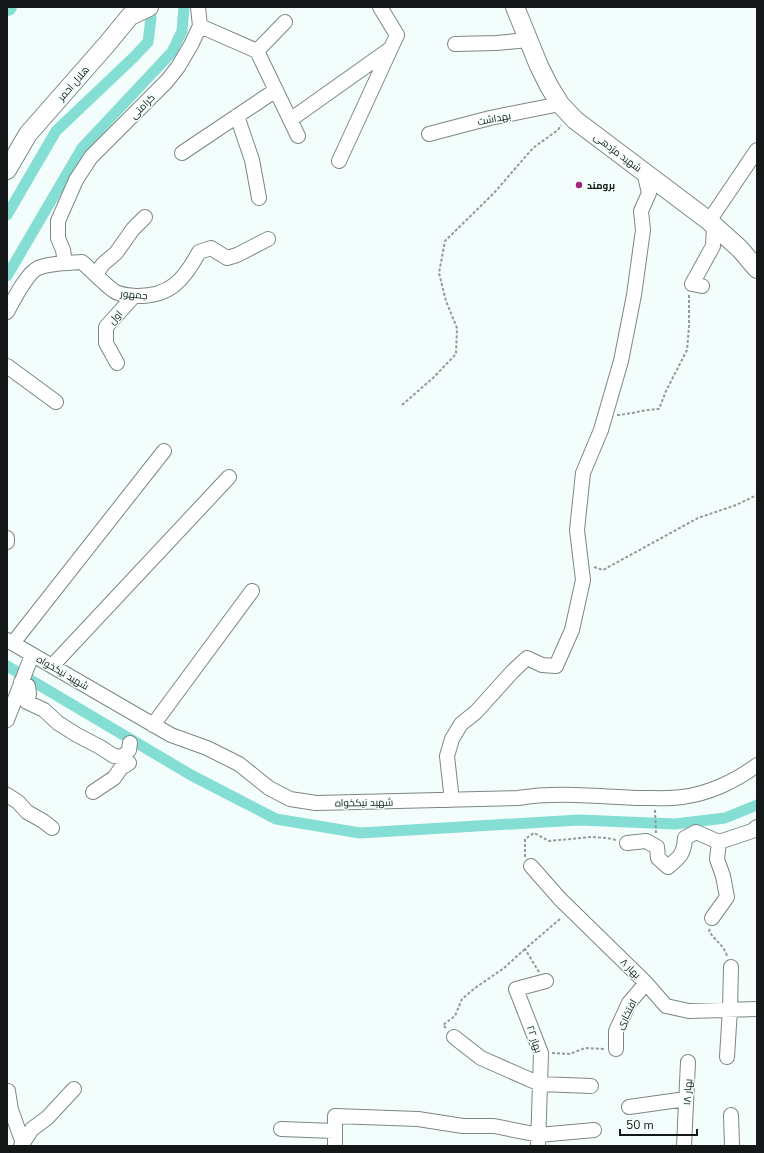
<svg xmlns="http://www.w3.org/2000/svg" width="764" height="1153" viewBox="0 0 764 1153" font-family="'Nunito Sans',Cairo,sans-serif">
<rect width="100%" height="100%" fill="#f3fefc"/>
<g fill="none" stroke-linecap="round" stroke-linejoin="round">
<path stroke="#85ded3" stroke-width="11" d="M7,215L56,131L134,57L148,42L151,18L148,7
M7,276L82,148L172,52L182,31L184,7
M7,666L191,775L276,819L360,833L579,820L675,824L725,818L757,805"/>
<path stroke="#85ded3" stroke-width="18" d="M7,7H8"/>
<defs>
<path id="minor" d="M198,7L200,26L257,51L298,136
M455,44L496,43L528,40
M257,51L285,22
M237,116L252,160L259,198
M290,120L390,49
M429,134L490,118L560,104
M182,153L276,90
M339,161L397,35L380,7
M709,221L757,150
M65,263L63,250L58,238V221L76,180L91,157L167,81L178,67L191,45L200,26
M96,274L103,264L116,253L133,229L145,217
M702,286L692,284L713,246L714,225
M7,312C13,301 27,273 38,268C50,263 69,263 82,262C92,271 104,284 114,291C120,295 129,295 135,296C170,297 184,280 199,252L211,248L227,258L237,255L268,239
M117,363L106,343V327L134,296
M7,366L56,402
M7,538V542
M7,640L171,735L207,748L239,764L269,788L290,799L316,803L518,798C559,791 601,797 642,798C655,798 669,799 682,797C708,794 736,781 757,765
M13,643L164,451
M52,666L229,477
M21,682L28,686L29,694L27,702L44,710L58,723L77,735L100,747L114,756L123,757
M7,720L32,655
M153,725L252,591
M93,792L114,778L121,768L129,763L123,757L129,750L130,743
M7,795L18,802L27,812L43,821L52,828
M449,800L451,792L447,756L452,739L461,724L476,712L512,672L527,658L542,665L556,666L572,630L583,580L577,530L583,473L601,430L621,361L634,295L643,230L641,211L649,193L644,172
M627,843L646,841L657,847L658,858L668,867C680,857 684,854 685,838L696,832L719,842L752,831L757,827
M531,866L560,899L646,983L666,1006L689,1011L757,1009
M712,918L727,897L723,876L717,859L719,842
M454,1037L481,1058L540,1084L591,1086
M616,1049V1031L629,1003L646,983
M727,1057L730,1009L731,967
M8,1091L11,1110L23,1143L21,1146
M629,1107L686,1099
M731,1115L732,1146
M281,1129L335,1131
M23,1143L32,1129L47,1118L74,1089
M335,1146V1116L418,1119L463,1126H494L539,1135L594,1130
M538,1146L541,1053L516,989L546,981
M684,1146L688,1062"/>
<path id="major" d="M515,7L539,66L549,86L560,104L575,120L709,221L740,249L757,269
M7,170L28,134L107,44L130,16L149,7"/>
</defs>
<use href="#minor" stroke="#7d8685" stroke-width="16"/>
<use href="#major" stroke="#7d8685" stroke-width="20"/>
<path stroke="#939b9a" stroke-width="2" stroke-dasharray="3 2" stroke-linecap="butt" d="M402,405L433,378L456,354L457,328L446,301L439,273L445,241L494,193L533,148L558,130L561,125
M617,415C632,414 646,409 659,409L666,391L687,350L689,327V294
M594,567L603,570L698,518L736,505L757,495
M655,810L656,834
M525,857V839L534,833L549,841L591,837L607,838L616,840
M710,929L709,931C715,941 724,945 727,956
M539,972L525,949L561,918
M446,1028L443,1025L455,1016L462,999L475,988L504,968L525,949
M552,1053L570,1054L585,1048L605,1049"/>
<use href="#minor" stroke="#fff" stroke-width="14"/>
<use href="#major" stroke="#fff" stroke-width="18"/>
</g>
<circle fill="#a12478" stroke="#f3fefc" stroke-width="1.5" cx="579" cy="185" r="4"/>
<g text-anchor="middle" stroke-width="3" stroke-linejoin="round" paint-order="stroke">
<g font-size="10" fill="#151818" stroke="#f3fefc">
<text transform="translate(73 83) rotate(-49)" y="4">هلال احمر</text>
<text transform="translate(142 106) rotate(-45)" y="4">کرامتی</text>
<text transform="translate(494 118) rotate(-11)" y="4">بهداشت</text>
<text transform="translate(618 152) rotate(37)" y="4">شهید مژدهی</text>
<text transform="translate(134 294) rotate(5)" y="4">جمهور</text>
<text transform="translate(115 317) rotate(-48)" y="4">اول</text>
<text transform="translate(63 672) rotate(30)" y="4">شهید نیکخواه</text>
<text transform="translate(364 802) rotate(-1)" y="4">شهید نیکخواه</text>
<text transform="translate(631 968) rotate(44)" y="4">بهار ۸</text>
<text transform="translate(626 1014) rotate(-62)" y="4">افتخاری</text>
<text transform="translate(535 1039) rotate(71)" y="4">بهار ۲۲</text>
<text transform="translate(687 1092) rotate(-87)" y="4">بهار ۱۸</text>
</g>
<g font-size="10" font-weight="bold" fill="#151818" stroke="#f3fefc" text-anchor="start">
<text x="587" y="189">برومند</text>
</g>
</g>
<rect width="764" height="1153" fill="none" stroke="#151818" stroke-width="16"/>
<path d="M620 1129v6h77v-6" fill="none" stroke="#151818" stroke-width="2"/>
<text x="626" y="1129" font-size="12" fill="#151818" stroke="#f3fefc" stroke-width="3" paint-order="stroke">50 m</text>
</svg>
